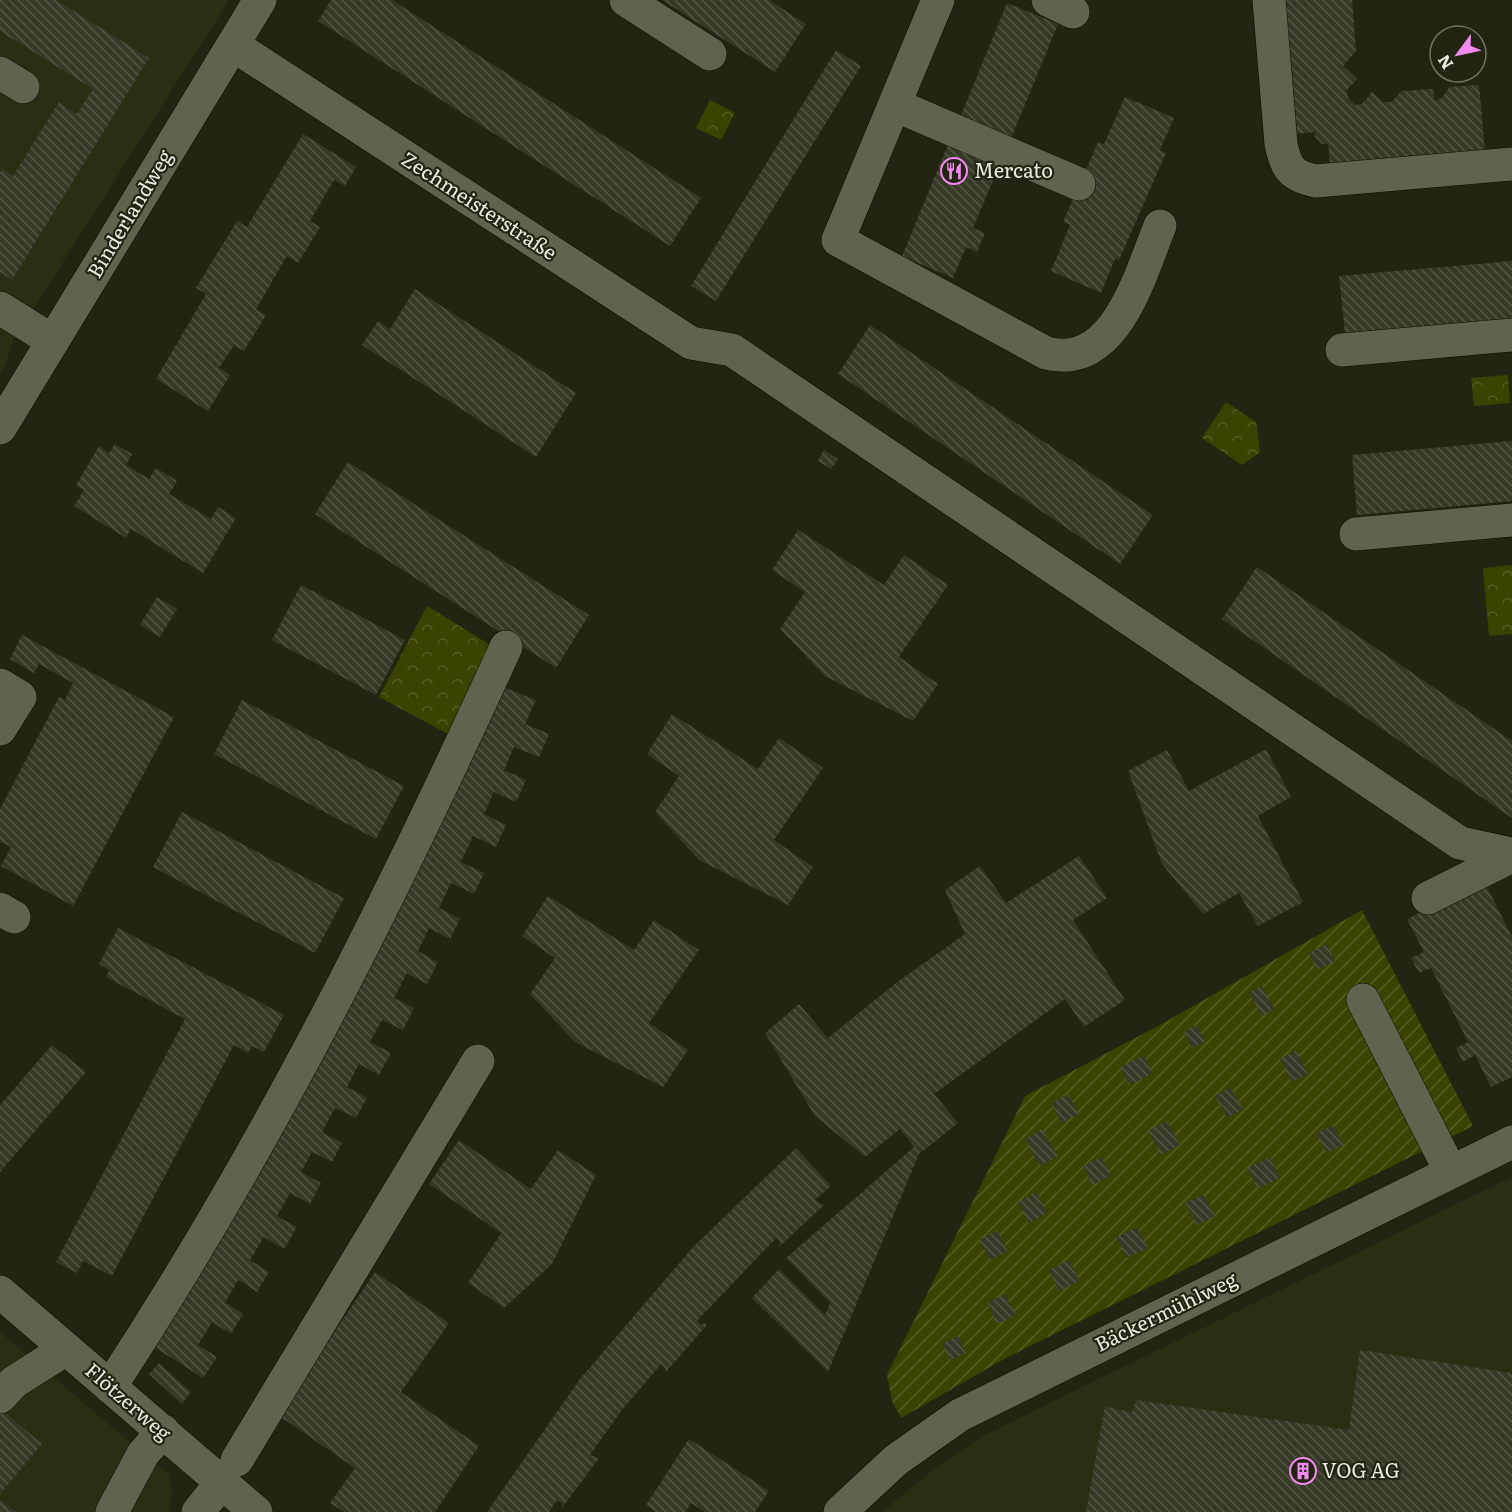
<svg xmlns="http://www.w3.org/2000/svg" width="1512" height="1512" viewBox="0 0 1512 1512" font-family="Literata,serif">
<defs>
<pattern id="park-crowns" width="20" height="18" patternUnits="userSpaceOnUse" patternTransform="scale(1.5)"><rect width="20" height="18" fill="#3a4300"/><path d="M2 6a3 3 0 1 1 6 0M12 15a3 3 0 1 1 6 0" fill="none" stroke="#575e25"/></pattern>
<pattern id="garden-furrows" width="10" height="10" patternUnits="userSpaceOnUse" patternTransform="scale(1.5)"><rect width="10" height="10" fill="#3a4300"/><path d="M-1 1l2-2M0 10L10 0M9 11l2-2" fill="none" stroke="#575e25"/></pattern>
<pattern id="building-back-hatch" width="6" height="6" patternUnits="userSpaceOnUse" patternTransform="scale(1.5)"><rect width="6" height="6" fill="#353925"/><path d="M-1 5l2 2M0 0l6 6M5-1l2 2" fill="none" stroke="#525644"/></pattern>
</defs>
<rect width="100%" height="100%" fill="#212511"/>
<path fill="#2a2f14" d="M0,0H229L11,344L7,361L0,374Z
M1512,1177V1512H882L938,1466L982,1436Z
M0,1332L169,1475L172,1492L169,1512H0Z"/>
<path fill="url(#park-crowns)" d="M710,100L735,113L721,140L696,128Z
M1508,375L1510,403L1474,406L1471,378Z
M1226,402L1256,422L1260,452L1242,465L1202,438Z
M1512,565V634L1489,636L1483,568Z
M427,606L492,646L450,735L379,697Z"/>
<path fill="url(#garden-furrows)" d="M1362,910L1473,1126L1006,1358L901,1418L892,1401L887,1375L1025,1096L1158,1026Z"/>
<path fill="url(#building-back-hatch)" d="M0,0H56L149,58L12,280L0,272V173L3,169L13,176L59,102L77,114L93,89L0,31Z
M331,0H392L701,198L670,246L318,21Z
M662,0H769L806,24L775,72Z
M1284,0H1352L1356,51L1343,66L1357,79L1346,91L1349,99L1355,105L1362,104L1372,92L1383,102H1392L1401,91L1433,89L1435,101L1442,98L1449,87L1479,85L1485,150L1330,164L1328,144H1322L1315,137V132L1296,134Z
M1007,3L1058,24L1010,141L959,120Z
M836,50L861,66L716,301L691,286Z
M1125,97L1174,118L1160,150L1166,153L1119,260L1115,259L1101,293L1051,271L1070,225L1063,222L1098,142L1104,144Z
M303,134L356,167L345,186L334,180L310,221L320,227L298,263L287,256L256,309L266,315L244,351L234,345L219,368L230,375L208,411L156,379L206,294L196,288L237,221L247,227Z
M950,140L1001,162L973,228L985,233L977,252L966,247L953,278L902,256Z
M1512,261V320L1345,334L1339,276Z
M415,289L576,393L536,457L362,345L378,321L390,329Z
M870,325L1153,515L1120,564L838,374Z
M1512,441V501L1357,515L1352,455Z
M115,444L132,454L126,465L149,479L156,468L177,481L169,494L211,519L218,507L236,518L203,573L131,529L126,538L74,506L84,490L76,485L99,446L109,453Z
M824,450L838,459L831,469L818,461Z
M348,462L589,615L556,668L315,514Z
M798,530L884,585L904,555L948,585L899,657L938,684L913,721L825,676L780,629L805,592L772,570Z
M1257,567L1512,741V818L1222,619Z
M301,585L405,640L376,695L272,640Z
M157,597L177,609L160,637L140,625Z
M22,635L174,717L73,906L1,866L11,847L0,842V809L59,697L65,700L73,683L39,664L34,673L10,659Z
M500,686L536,700L525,724L549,734L539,757L514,747L504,770L526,780L516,802L494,792L484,814L506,825L496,847L473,836L461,862L484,873L474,894L451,883L439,908L460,919L450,939L429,928L418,951L438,962L427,984L407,973L394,998L414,1008L403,1030L382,1020L370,1042L391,1053L379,1075L359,1064L347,1087L367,1098L356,1118L335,1108L322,1132L342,1143L332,1162L312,1152L301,1172L321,1183L310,1204L290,1193L277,1216L297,1227L284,1249L264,1237L250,1260L269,1272L257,1292L238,1280L230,1294L225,1302L243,1314L231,1334L212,1322L198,1345L217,1357L203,1378L151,1345Z
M242,700L404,786L376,839L214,754Z
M672,714L758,769L779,738L823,768L774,840L813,867L788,905L699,860L655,812L679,776L647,754Z
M1266,749L1291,797L1258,816L1303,902L1258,926L1239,893L1203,914L1162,864L1128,771L1167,750L1189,791Z
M182,812L344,898L315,953L153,867Z
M1079,856L1107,898L1073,920L1125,1000L1084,1027L1065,999L934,1094L958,1123L919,1154L828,1372L752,1298L779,1269L825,1315L830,1303L786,1258L914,1147L900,1129L865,1157L815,1116L765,1033L799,1004L828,1038L896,983L965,934L945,890L980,866L1006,903Z
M1484,881L1512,937V1077L1491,1087L1475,1055L1463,1062L1456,1048L1468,1042L1431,968L1419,973L1411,958L1424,952L1407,919Z
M548,896L634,950L654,920L699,950L649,1023L688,1050L663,1087L575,1042L530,994L555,958L522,936Z
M118,928L284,1015L264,1052L252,1046L248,1053L234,1045L112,1276L83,1261L77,1273L56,1262L185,1019L106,977L109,970L99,964Z
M1327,944L1335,961L1317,970L1309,953Z
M1262,986L1274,1009L1262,1016L1249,993Z
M1196,1025L1205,1042L1192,1048L1184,1032Z
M52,1045L86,1072L0,1172V1105Z
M1296,1050L1308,1074L1292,1082L1280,1059Z
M1144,1055L1153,1074L1129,1085L1120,1067Z
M1230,1087L1243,1109L1227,1118L1215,1096Z
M1068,1094L1079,1114L1062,1123L1051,1103Z
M1167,1121L1180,1145L1161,1155L1148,1131Z
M1333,1125L1344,1145L1327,1153L1316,1133Z
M1042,1129L1058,1156L1040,1166L1025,1139Z
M459,1140L531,1189L558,1150L596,1175L552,1264L504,1308L468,1283L501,1233L429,1184Z
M796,1148L831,1186L815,1200L824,1205L779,1247L780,1242L776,1238L697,1321L701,1325L705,1323L707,1325L665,1373V1368L661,1364L621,1411L590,1455L599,1458L562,1508V1503L557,1500L549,1512H487L580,1379L694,1246Z
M1102,1157L1111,1176L1092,1185L1083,1166Z
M1270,1157L1280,1178L1258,1189L1247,1168Z
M1036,1192L1047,1213L1029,1223L1018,1202Z
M1204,1194L1215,1216L1196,1225L1185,1203Z
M1137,1227L1148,1248L1127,1258L1116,1237Z
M997,1230L1008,1251L990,1260L979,1240Z
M1069,1260L1080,1281L1059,1291L1049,1270Z
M375,1272L449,1323L401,1392L479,1446L435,1512H344L330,1503L355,1468L278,1415Z
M1005,1294L1016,1315L997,1324L987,1303Z
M958,1336L966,1353L951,1360L942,1344Z
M1360,1350L1512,1373V1512H1086L1105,1406L1132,1413L1136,1400L1349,1430Z
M159,1363L191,1392L182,1404L149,1374Z
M3,1411L42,1444L0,1494V1415Z
M689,1439L769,1491L755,1512H705L691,1503L686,1512H656L646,1505Z
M0,1499L16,1512H0Z"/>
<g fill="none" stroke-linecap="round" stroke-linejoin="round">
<defs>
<path id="minor" d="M626,0L710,54
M938,0L838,240L1046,353C1116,371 1140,274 1160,226
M1048,0L1073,12
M1269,0L1281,144C1286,168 1291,176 1316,181L1512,164
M233,45L691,343L732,350L1460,843L1512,854
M0,73L23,87
M895,105L1079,184
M0,308L53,341
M1342,350L1512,335
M0,428L260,0
M1356,534L1512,520
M0,685L20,697L0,729
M1428,898L1512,856
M0,909L14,917
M1363,1000L1451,1172
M0,1292L256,1512
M110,1387C266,1149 388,905 506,647
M0,1397L14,1382L66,1349
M237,1460L478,1061
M112,1512L143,1454L163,1431
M198,1512L222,1482
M840,1512L896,1460L960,1415L1512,1142"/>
</defs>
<use href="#minor" stroke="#0b0d01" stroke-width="34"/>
<use href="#minor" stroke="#60644f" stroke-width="33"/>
</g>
<defs>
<symbol id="restaurant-ring" viewBox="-11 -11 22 22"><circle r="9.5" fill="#212511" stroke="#f38af1" stroke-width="1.5"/><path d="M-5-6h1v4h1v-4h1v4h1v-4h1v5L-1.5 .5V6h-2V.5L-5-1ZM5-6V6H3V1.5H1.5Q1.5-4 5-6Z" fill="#f38af1"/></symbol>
<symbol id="building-ring" viewBox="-11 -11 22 22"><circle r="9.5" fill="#212511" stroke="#f38af1" stroke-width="1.5"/><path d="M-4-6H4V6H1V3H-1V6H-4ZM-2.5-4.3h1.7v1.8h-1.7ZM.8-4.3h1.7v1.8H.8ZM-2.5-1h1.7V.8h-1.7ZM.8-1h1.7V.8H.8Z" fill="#f38af1"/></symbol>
</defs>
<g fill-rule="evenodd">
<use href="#restaurant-ring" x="939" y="156" width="30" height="30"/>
<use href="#building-ring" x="1288" y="1456" width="30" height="30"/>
</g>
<g text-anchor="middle" stroke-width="4.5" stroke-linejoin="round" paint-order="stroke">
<g font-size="20" fill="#eaede1" stroke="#212511" text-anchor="start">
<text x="974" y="178">Mercato</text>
<text x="1322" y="1478">VOG AG</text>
</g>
<g font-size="20" fill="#eaede1" stroke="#212511">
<text transform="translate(479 206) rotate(33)" y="7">Zechmeisterstraße</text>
<text transform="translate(130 214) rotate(-59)" y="7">Binderlandweg</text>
<text transform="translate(1166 1312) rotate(-26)" y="7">Bäckermühlweg</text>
<text transform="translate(128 1402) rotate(41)" y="7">Flötzerweg</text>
</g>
</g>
<g transform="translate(1458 54) rotate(237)"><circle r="28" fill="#212511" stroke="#717564" stroke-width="1.5"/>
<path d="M0-4.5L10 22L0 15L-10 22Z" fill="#f38af1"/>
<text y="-9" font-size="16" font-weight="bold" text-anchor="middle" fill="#eaede1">N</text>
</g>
</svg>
